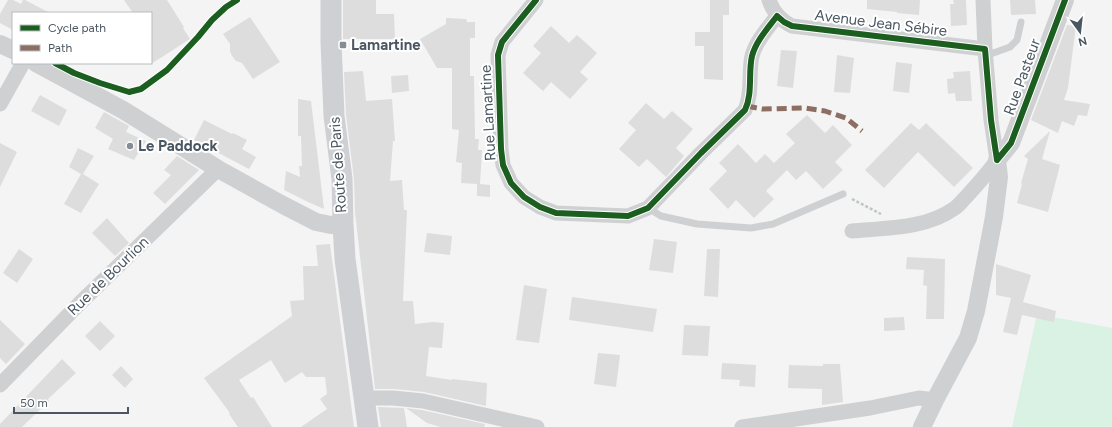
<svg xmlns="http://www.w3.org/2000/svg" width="1112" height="427" viewBox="0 0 1112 427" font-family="Figtree,sans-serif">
<rect width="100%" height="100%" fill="#f4f4f4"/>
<path fill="#d9f2e3" d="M1037,314L1112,328V427H1012Z"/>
<path fill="#ddddde" d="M8,0H13L21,4L23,0H25L50,13H13V30L0,23V14Z
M124,0H167L184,27L183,28L190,39L151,64V13H133Z
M343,0H376V14H394L395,39H343Z
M710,0H729V15H723V80L704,79V46H695V32H710Z
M867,0H920L919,15L897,13V12L867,9Z
M953,0H966L967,25L951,26L950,4H954Z
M1010,0H1035L1036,14L1011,15Z
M250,17L280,62L253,79L242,63L236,61L232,56L230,51V44L223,34Z
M446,18L466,19L467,22H475V38H470V76H474L475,139H479L478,150H482L480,184L490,185V197L477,196V184L461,183L462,163L456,162L459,130L452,129V68H437L420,39L446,24Z
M1067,25L1076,26L1068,88L1064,100L1090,104L1087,116L1078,115L1074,126L1062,121L1058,133L1031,120Z
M551,26L569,43L577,35L597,53L580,72L588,79L570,99L551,82L543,91L523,73L541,53L533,46Z
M781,50L797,51L793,88L777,86Z
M837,55L854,58L850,93L834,92Z
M896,62L912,64L909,93L893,91Z
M363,71L366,101L392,99L395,141H393L390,181L402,180L404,210H407L403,301H413L415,324L432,322L444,323L442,348L429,347L426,376L452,380V379L487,383L486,406L424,392L394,389H375L355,212L354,179L346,115L344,72Z
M970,71L972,101H956L955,93L948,94L947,79L954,78L953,72Z
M408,75L409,91L392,93L391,76Z
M40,95L67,110L59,126L31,111Z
M298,99L311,101L324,209L308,202L284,190L286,171L300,177L299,166H302L301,136H298Z
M646,103L664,119L672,111L693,129L676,148L684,156L666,177L647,159L639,167L619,149L636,130L628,123Z
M104,112L129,126L126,132L146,141L134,160L108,149L113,139L95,128Z
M807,115L825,133L833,125L852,145L835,162L843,170L823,189L806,171L796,180L787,170L766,191L774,199L754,218L736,200L728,209L709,189L727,171L719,163L738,144L756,163L765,154L774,163L795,143L786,134Z
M204,120L232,134L233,133L247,140L242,149L256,157L249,169L194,140Z
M911,123L919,130L926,123L973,168L954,187L918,152L884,188L865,170Z
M1050,131L1042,159L1060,165L1048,212L1017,203L1022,184L1021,183L1028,159L1024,156Z
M0,143L17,152L0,187Z
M78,148L94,156L83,174L99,184L81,213L64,204L81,174L69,167Z
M177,156L199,170L165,204L153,193L171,175L164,170Z
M107,218L129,243L115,256L92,233Z
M427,233L452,236L450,255L424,252Z
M654,239L677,242L673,273L649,270Z
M330,244L354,427H301L327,409L320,399L327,394L325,377H306L302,372L285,383L271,360L239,380L251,398L253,397L272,427H238L229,414L230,413L204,378L292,316L290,301L304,300L303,266H318L316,245Z
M19,249L33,259L17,283L3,273Z
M707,249H720L718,297L704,296Z
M907,257L945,259L944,319H926L927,286L923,285L924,270L906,269Z
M996,264L1031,275L1023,302L1056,311L1054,322L1022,315L1017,335L1003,332L1011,298L996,295Z
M524,285L547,289L539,343L516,340Z
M572,297L657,309L653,332L569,320Z
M904,317L905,330L884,331V318Z
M0,320L25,344L6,364L0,358Z
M100,321L115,336L100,351L85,336Z
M684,325L710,326L708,356L682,355Z
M598,353L620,355L616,387L594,384Z
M62,359L76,373L48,399L49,401L22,427H0V424Z
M722,363L756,365L755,387L739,386L740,380L721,379Z
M823,364H840L843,402L822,405V389L788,388L789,365L823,366Z
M121,366L133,379L125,388L112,375Z
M378,407L404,408L407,427H381Z
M406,408L422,410L485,424L484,427H441L427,423Z"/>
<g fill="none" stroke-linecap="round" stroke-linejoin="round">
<path stroke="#bcc7c4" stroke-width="2.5" stroke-dasharray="3 2" stroke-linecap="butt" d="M852,199L881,214"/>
<path stroke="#ced0d2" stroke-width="7" d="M985,56L1010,47L1017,40L1021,22
M648,208L661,216L697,224L751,228L773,224L843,194"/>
<path stroke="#ced0d2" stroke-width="15" d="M536,0L502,42L498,55L501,149L503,165L511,183L524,197L540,207L556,213L628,216L648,208L701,153L745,110C753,93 748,73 752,56C756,41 768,28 777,16
M769,0C773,12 780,20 792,26L985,49
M0,104L23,63
M852,231C886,228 926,229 955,208C959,205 962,201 966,197C977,185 988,173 997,160L991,120L985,49L983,0
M0,385L79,304L218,169
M363,398H393L423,401L537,427
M742,427L870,408L919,398L935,400"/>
<path stroke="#ced0d2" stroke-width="18" d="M0,44L13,50
M36,63L123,110L218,169L283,205L316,222L331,225L343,224
M922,427L935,400L968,338L976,311L994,217L999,177L997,160L1011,143L1065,0"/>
<path stroke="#ced0d4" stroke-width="21" d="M331,0V42L334,116L342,179L343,224L345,259L368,427"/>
<path stroke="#8d6e63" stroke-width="5" stroke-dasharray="10 5" stroke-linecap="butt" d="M747,106L762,109L805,108L825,111L846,118L862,131"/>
<defs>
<path id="cycleway" d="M536,0L502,42L498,55L501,149L503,165L511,183L524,197L540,207L556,213L628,216L648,208L701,153L745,110C753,93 748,73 752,56C756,41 768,28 777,16L784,22L792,26L985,49L991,120L997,160
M55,63L74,73L100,83L129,92L141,89L167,70L198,37L212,20L226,7L237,0
M997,160L1011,143L1065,0"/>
</defs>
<use href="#cycleway" stroke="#fff" stroke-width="8"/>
<use href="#cycleway" stroke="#1b5e20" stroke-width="6"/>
</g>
<g fill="#868d94" stroke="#fff" stroke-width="1.5">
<rect x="339" y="41" width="8" height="8" rx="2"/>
<circle cx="130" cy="146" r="4"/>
</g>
<g text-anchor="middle" stroke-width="4" stroke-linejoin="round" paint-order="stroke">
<g font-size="15" fill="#4a5661" stroke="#fff">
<text transform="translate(881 23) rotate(7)" y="5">Avenue Jean Sébire</text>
<text transform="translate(1022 77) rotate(-70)" y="5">Rue Pasteur</text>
<text transform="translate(488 113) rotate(-93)" y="5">Rue Lamartine</text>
<text transform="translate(338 165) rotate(-94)" y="5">Route de Paris</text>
<text transform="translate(108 276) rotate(-44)" y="5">Rue de Bourlion</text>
</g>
<g font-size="15" font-weight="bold" fill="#4a5661" stroke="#fff" text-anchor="start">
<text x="351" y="50">Lamartine</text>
<text x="138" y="151">Le Paddock</text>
</g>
</g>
<rect x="12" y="12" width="140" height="52" fill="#ffffff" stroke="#b7bbc0"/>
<rect x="20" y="25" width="20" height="6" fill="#1b5e20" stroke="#b7bbc0"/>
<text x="48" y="32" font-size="12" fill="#4a5661">Cycle path</text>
<rect x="20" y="45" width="20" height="6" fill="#8d6e63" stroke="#b7bbc0"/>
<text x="48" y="52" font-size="12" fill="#4a5661">Path</text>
<g transform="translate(1080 32) rotate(165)" stroke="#ffffff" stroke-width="3" paint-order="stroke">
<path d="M0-3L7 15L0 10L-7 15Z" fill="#4a5661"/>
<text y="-6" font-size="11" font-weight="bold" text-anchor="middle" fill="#4a5661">N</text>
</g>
<path d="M14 407v6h114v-6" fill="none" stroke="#4a5661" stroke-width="2"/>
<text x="20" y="407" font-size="12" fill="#4a5661" stroke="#ffffff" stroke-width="3" paint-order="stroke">50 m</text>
</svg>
